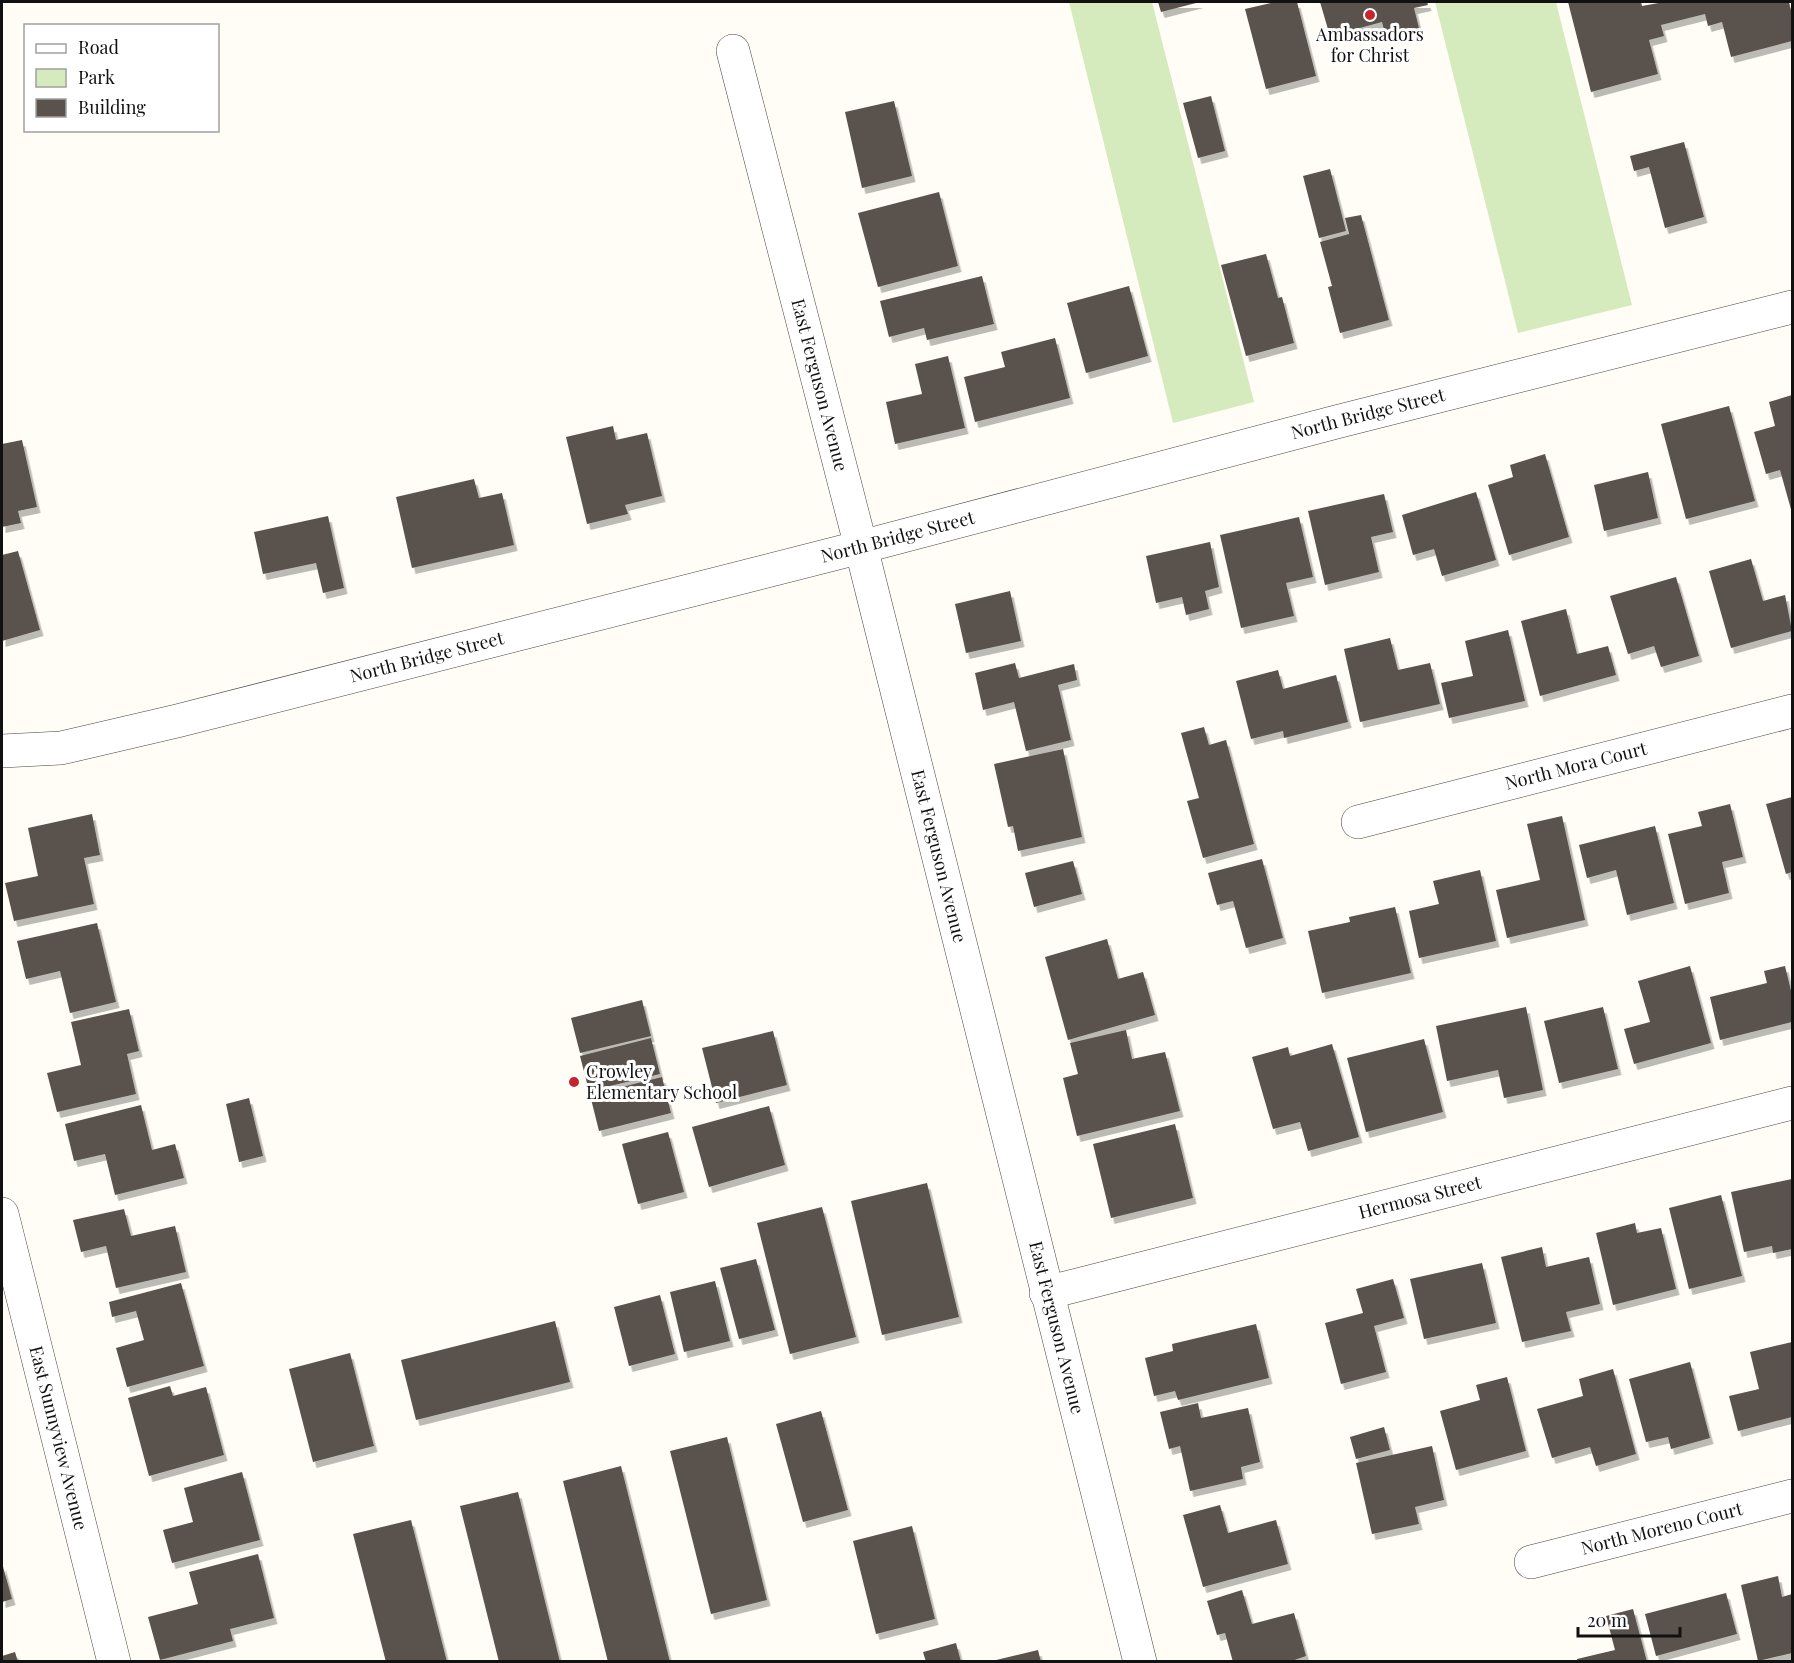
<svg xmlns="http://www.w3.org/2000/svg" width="1794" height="1663" viewBox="0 0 1794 1663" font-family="'Playfair Display',serif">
<defs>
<filter id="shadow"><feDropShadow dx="3.5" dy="6" stdDeviation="0" flood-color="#0004"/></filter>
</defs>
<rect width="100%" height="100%" fill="#fffdf5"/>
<path fill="#d5ebbd" d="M1069,2H1152L1254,402L1173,423Z
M1435,2H1556L1632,305L1518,333Z"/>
<path fill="#5a524d" filter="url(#shadow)" d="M1158,2H1200L1161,12Z
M1275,2H1297L1316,76L1266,89L1245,9Z
M1320,2H1427L1428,5L1414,8L1419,28L1386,37L1382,22L1330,36Z
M1568,2H1641L1642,6L1664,2H1789L1792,15V41L1731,57L1722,22L1708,26L1705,14L1661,25L1664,36L1649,40L1658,74L1591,92Z
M1211,96L1225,151L1198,158L1183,103Z
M894,101L912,176L862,188L845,112Z
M1684,142L1704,217L1665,228L1649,167L1634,171L1630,156Z
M1330,169L1346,231L1319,238L1303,176Z
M939,192L958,266L878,287L858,213Z
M1361,215L1389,320L1340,333L1328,287L1332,286L1320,242L1349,234L1345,218Z
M1266,254L1278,298L1282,297L1294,343L1246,356L1221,265Z
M982,276L994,324L927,340L924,328L889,337L880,301Z
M1129,286L1148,356L1086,373L1067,303Z
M1055,338L1070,398L975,422L964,377L1005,367L1001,352Z
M948,356L965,428L895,444L886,402L922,394L915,364Z
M1792,395V513L1780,470L1766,474L1754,432L1775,426L1769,402Z
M1729,406L1755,501L1686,519L1661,424Z
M613,426L616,440L647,433L662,496L625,505L628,514L587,524L566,437Z
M22,440L37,507L18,511L21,523L2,527V444Z
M1545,454L1569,537L1509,555L1488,485L1513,477L1510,465Z
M1648,472L1658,518L1604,531L1594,485Z
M474,479L479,498L502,493L514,545L412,568L396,497Z
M1476,492L1496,560L1442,576L1434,549L1413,555L1402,515Z
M1384,494L1393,532L1371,537L1379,572L1325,585L1308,511Z
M328,516L344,588L323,593L316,563L263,574L254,532Z
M1299,517L1313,577L1286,583L1294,616L1241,628L1220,535Z
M1210,542L1219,587L1205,591L1209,609L1186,615L1182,597L1156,603L1146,556Z
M18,551L40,630L2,641V555Z
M1751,559L1763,601L1785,595L1792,631L1731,648L1709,571Z
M1676,577L1699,656L1661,667L1654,646L1628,654L1610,596Z
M1010,591L1021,641L966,653L955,604Z
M1566,609L1577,654L1608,646L1616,675L1540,696L1521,621Z
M1508,630L1525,701L1449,718L1441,683L1473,676L1465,641Z
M1390,638L1398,670L1430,663L1440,704L1360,722L1344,649Z
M1015,663L1019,678L1074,664L1077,680L1058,685L1071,740L1026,751L1014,702L983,710L975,673Z
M1278,670L1283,689L1336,675L1348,722L1284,738L1283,731L1251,739L1236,681Z
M1204,727L1209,745L1226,740L1254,844L1203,858L1187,801L1199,798L1181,733Z
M1063,749L1082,837L1018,851L1013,826L1008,827L994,764Z
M1792,797V872L1786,874L1766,804Z
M1730,804L1743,857L1722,862L1729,893L1685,904L1668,834L1702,826L1698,812Z
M92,814L100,855L84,858L94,904L14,921L5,883L38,876L28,828Z
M1562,816L1585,920L1507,938L1496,890L1540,880L1527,824Z
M1655,826L1674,903L1627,915L1616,870L1587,878L1579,845Z
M1262,859L1283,938L1246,948L1233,901L1217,905L1208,873Z
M1073,861L1082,894L1034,907L1025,873Z
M1480,870L1496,941L1419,958L1409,911L1439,904L1433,881Z
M1395,907L1411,973L1322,993L1308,931L1350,922L1349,917Z
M97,923L116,1002L70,1013L60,971L26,979L17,941Z
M1107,939L1118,979L1143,972L1155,1015L1068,1040L1045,957Z
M1690,966L1711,1043L1634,1064L1624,1029L1650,1022L1638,981Z
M1785,966L1792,995V1022L1720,1040L1710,997L1767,983L1764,971Z
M642,1000L651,1036L580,1053L571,1018Z
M1526,1007L1543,1090L1504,1098L1498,1070L1447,1081L1436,1026Z
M1603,1007L1618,1069L1559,1083L1544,1021Z
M129,1009L139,1051L127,1054L136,1094L57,1112L47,1073L81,1065L71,1022Z
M1126,1030L1132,1059L1165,1052L1180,1111L1077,1136L1063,1078L1078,1074L1070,1043Z
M773,1031L787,1085L716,1103L702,1048Z
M651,1038L660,1074L589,1091L580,1056Z
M1424,1039L1443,1112L1366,1132L1347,1058Z
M1332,1044L1359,1137L1308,1151L1300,1122L1273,1129L1252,1057L1288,1047L1290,1056Z
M662,1077L671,1113L599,1131L590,1095Z
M249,1098L263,1156L239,1162L226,1104Z
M141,1105L152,1150L175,1144L184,1178L115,1195L105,1154L74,1161L65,1124Z
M769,1106L785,1165L709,1187L692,1127Z
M1175,1124L1193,1198L1111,1218L1093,1144Z
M668,1132L684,1192L638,1204L622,1144Z
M1792,1179V1249L1773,1253L1772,1246L1744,1252L1731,1192Z
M927,1183L959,1317L882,1335L851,1201Z
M1721,1195L1742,1276L1689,1289L1669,1208Z
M822,1207L856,1337L790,1354L757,1223Z
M124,1209L131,1236L175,1226L186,1272L116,1288L106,1246L81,1252L73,1220Z
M1635,1223L1637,1233L1661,1228L1676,1289L1613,1305L1596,1233Z
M1542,1247L1546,1267L1589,1257L1600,1304L1566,1312L1571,1331L1522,1342L1501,1257Z
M756,1259L775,1330L739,1339L720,1268Z
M1482,1263L1496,1323L1424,1339L1410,1279Z
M1393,1279L1404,1318L1374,1326L1386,1372L1341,1384L1325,1323L1363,1313L1356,1289Z
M715,1281L730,1341L684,1352L670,1292Z
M181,1283L204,1366L127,1387L116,1348L144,1340L136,1311L112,1317L109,1302Z
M660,1295L675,1354L629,1366L614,1307Z
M555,1321L570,1382L416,1420L401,1360Z
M1256,1324L1269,1378L1178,1400L1175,1391L1154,1396L1145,1358L1173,1351L1172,1344Z
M1792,1342V1417L1738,1431L1729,1396L1759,1389L1750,1352Z
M350,1353L374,1446L313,1462L289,1369Z
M1690,1362L1710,1438L1671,1449L1668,1437L1646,1442L1629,1379Z
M1613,1369L1636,1454L1596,1466L1590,1447L1552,1458L1537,1409L1583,1396L1579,1379Z
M1507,1377L1526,1451L1456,1470L1440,1411L1480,1400L1476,1385Z
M170,1386L173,1396L206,1387L224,1455L149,1476L128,1398Z
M1198,1403L1201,1418L1248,1408L1260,1462L1241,1467L1243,1479L1190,1491L1180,1446L1169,1449L1160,1412Z
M821,1411L848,1510L803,1522L776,1424Z
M1384,1427L1390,1450L1356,1459L1350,1437Z
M727,1437L767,1600L711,1614L670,1451Z
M1432,1446L1444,1500L1415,1507L1419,1524L1372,1534L1356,1463Z
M621,1466L670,1662H608L563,1481Z
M242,1472L260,1540L172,1563L163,1530L193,1522L184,1488Z
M518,1492L560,1662H499L460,1506Z
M1220,1505L1228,1533L1276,1520L1288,1564L1203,1587L1183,1515Z
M411,1520L447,1662H386L353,1534Z
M912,1526L935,1619L876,1634L853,1541Z
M258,1554L274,1618L230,1629L233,1641L160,1660L148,1617L198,1604L189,1572Z
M2,1563L12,1599L2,1602Z
M1778,1576L1782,1597L1792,1594V1653L1758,1661L1741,1585Z
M1242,1590L1252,1624L1294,1613L1306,1656L1289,1662H1233L1225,1633L1217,1635L1207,1601Z
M1726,1593L1737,1634L1656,1656L1645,1614Z
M1633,1609L1647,1662H1577V1659L1615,1650L1606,1616Z
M956,1643L961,1662H926L923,1652Z
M1038,1650L1041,1662H992V1661Z
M15,1652L18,1662H2V1656Z"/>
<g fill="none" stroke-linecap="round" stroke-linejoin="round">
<defs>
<g id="minor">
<path id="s1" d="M733,51L861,547L1140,1662"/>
<path id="s2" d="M2,751L61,748L177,721L861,547L1340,421L1792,307"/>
<path id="s3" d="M1358,822L1792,711"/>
<path id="s4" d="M2,1214L114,1662"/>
<path id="s5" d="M1046,1293L1792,1103"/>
<path id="s6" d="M1531,1562L1792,1496"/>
</g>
</defs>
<use href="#minor" stroke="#444" stroke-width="34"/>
<use href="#minor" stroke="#fff" stroke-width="33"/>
</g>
<g fill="#c4262e" stroke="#fff" stroke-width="2">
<circle cx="1370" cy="15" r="6"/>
<circle cx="574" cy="1082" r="6"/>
</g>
<g text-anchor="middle" stroke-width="6" stroke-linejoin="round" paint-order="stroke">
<g font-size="18" fill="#111" stroke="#fff">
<text x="1370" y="41">Ambassadors<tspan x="1370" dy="21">for Christ</tspan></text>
<text x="586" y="1078" text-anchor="start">Crowley<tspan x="586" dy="21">Elementary School</tspan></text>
</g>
<g font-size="18" fill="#111" stroke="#fff">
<text dy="6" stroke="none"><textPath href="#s1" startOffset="345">East Ferguson Avenue</textPath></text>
<text dy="6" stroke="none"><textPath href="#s2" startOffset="1408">North Bridge Street</textPath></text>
<text dy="6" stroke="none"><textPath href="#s2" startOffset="922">North Bridge Street</textPath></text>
<text dy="6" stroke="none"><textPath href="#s2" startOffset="436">North Bridge Street</textPath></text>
<text dy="6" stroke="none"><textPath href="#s3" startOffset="225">North Mora Court</textPath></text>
<text dy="6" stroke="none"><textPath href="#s1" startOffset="831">East Ferguson Avenue</textPath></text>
<text dy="6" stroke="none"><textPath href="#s5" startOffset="386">Hermosa Street</textPath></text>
<text dy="6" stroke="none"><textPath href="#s1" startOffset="1317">East Ferguson Avenue</textPath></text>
<text dy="6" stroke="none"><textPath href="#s4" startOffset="231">East Sunnyview Avenue</textPath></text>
<text dy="6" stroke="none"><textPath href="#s6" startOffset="135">North Moreno Court</textPath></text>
</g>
</g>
<rect width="1794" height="1663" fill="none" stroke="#111111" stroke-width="6"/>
<rect x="24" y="24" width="195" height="108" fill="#ffffff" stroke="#a0a0a0" stroke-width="1.5"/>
<rect x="36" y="44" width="30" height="9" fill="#ffffff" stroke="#a0a0a0" stroke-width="1.5"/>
<text x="78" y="54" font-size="18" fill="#111111">Road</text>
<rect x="36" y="69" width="30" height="18" fill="#d5ebbd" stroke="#a0a0a0" stroke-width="1.5"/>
<text x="78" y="84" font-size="18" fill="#111111">Park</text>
<rect x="36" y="99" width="30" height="18" fill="#5a524d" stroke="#a0a0a0" stroke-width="1.5"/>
<text x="78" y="114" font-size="18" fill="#111111">Building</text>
<path d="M1578 1627v9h102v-9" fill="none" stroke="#111111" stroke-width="3"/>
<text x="1587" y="1627" font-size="18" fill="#111111" stroke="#ffffff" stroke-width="4.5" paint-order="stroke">20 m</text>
</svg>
